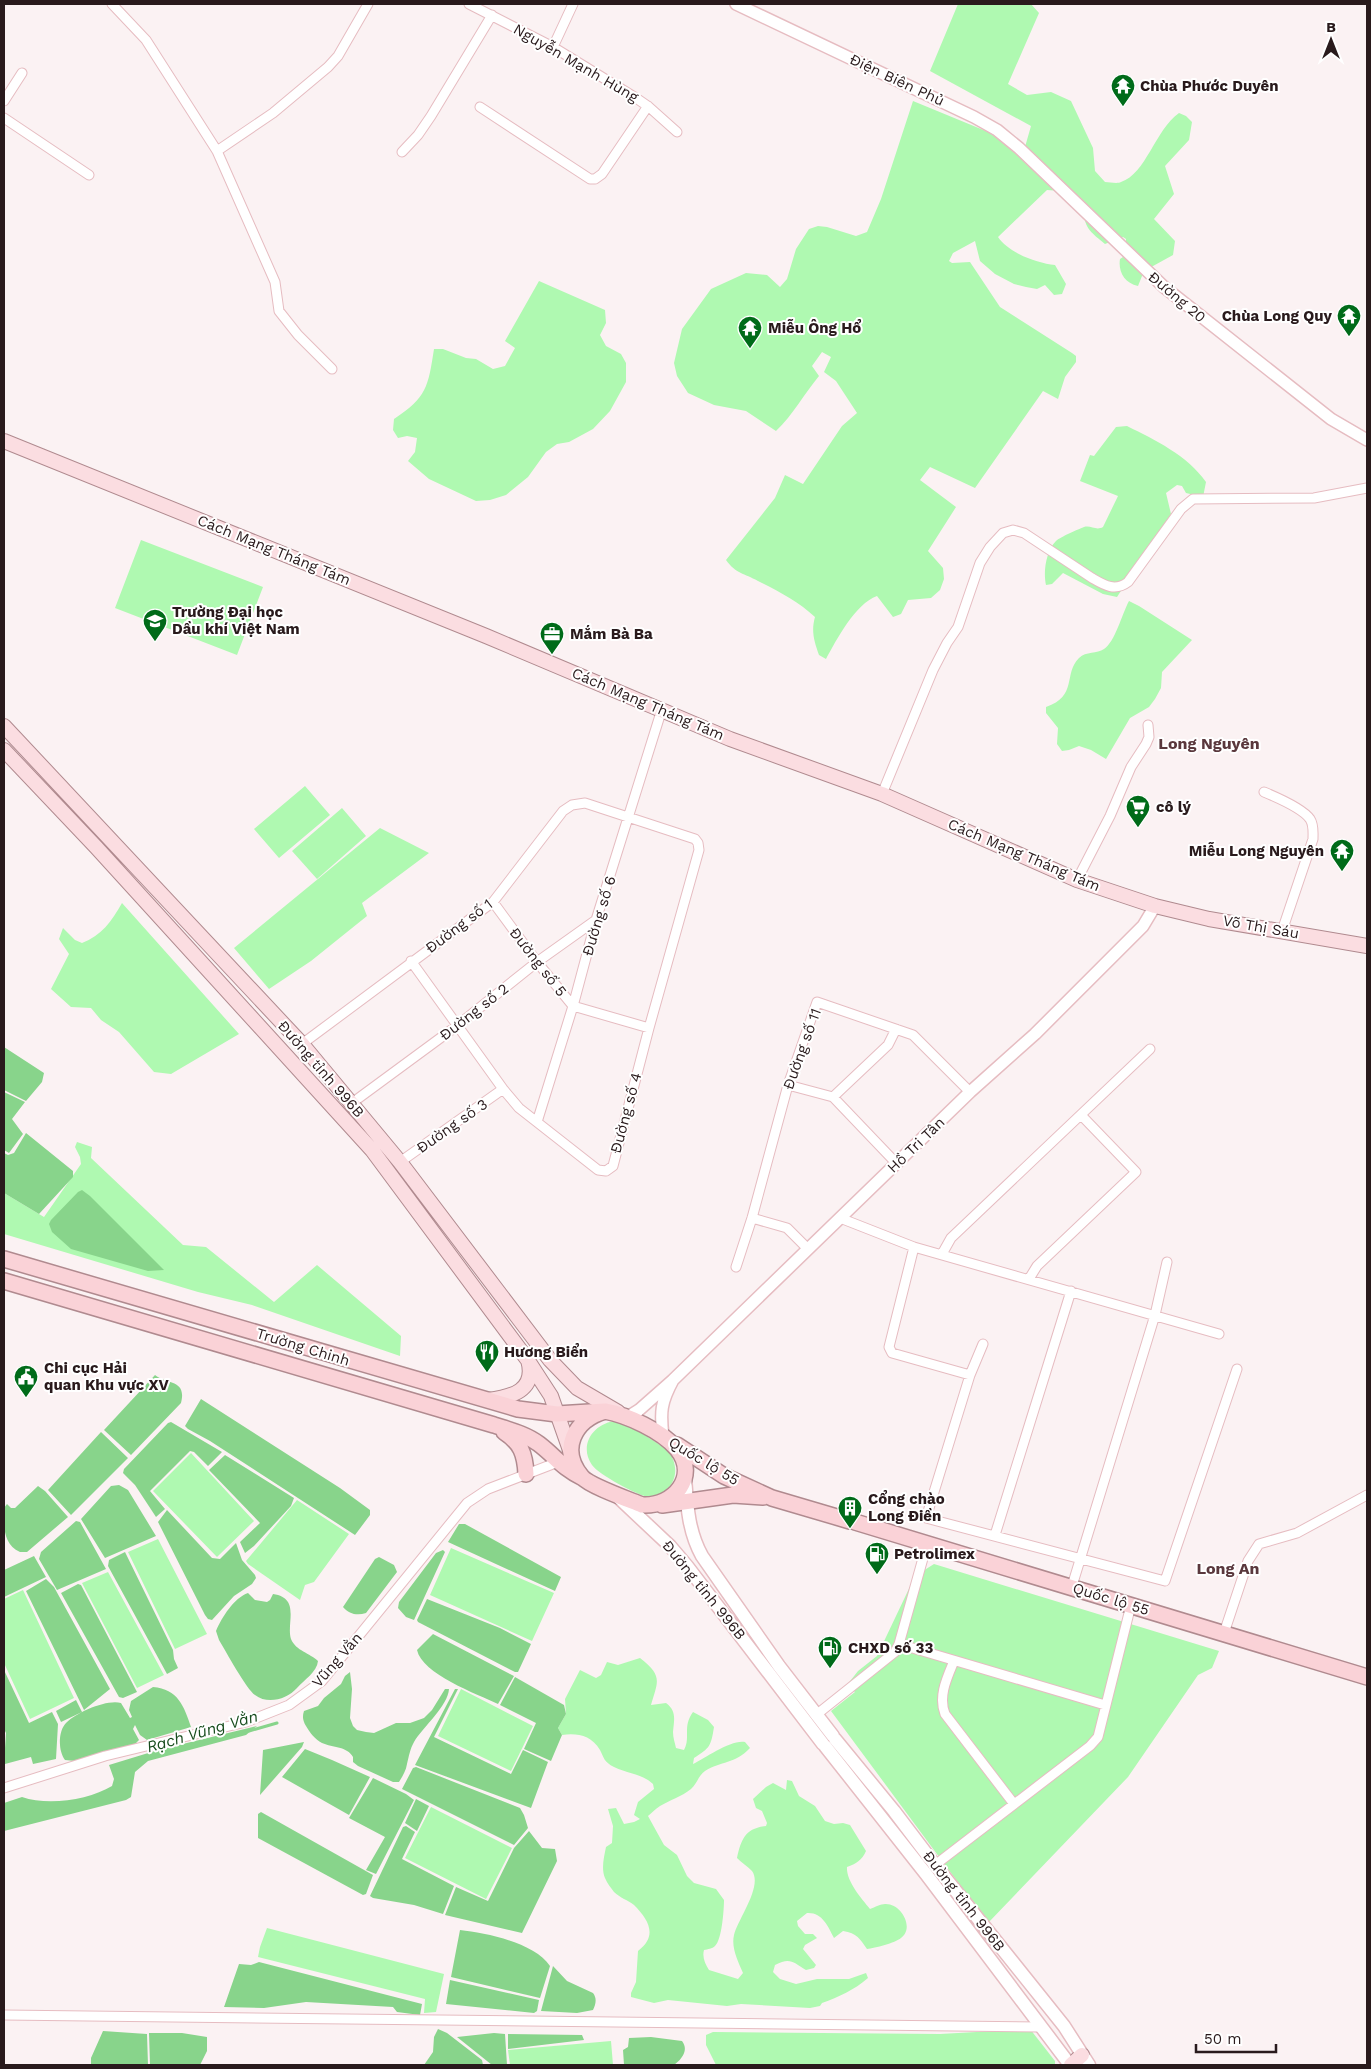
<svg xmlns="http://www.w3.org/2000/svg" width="1371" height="2069" viewBox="0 0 1371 2069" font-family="'Work Sans',sans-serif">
<rect width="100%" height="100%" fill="#fbf2f3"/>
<path fill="#aff9b1" d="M958,4H1031L1039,13L1008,84L1027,95L1051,92L1071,101L1093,148L1095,171L1105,182C1110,182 1117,184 1121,182C1146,174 1155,130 1179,113L1186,116L1192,122L1189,140L1165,166L1174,194L1154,219L1175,241L1173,255L1144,271L1138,286C1124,283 1118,271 1120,259L1126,255V239L1123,237L1105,244C1092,233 1083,228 1084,209L1061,191L1047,190L998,237C1009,253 1036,263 1055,265L1066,284L1062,294L1054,295L1045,285L1037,289L1026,287L1014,284L995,274L980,261L975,241L953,253L949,261L952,263L970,262L1000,307L1072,353L1076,356V362L1065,377L1058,399L1043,391L975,488L930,467L920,480L956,507L928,551L943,568L944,579L940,590L931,598L908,600L901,614L893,617L877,596C855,604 837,639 826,659L819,655C814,641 811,631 815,617C799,602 778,591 758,581C744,573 736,574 726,560L775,498L785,475L803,484L842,426L857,413L836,381L824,372L831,357L822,352L812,366L819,376C804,394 793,415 776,431L746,411L714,405L688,393L677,376L674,363L682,329L711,289L746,273L767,275L780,287L787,279L796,249L809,229L818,226L827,227L856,236L867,232L881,199L913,101L1025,147L1031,126L930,71Z
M539,281L605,310L606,323L600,335L606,346L621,354L626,363V382L610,411L593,429L569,442L557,444L546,452L528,477L506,495L490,500L476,501L429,479L408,461L415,452L417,438L407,436L398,438L393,430L394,419C427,397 428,387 434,349H443L466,358L476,359L493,369L505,366L515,348L505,341Z
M1127,426C1155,440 1187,455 1206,482L1203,497L1186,493L1182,486L1177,485L1166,493L1171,514L1117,597L1103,594L1063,573L1052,584L1046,585C1043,572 1046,551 1056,541C1060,537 1079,529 1084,527C1091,525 1096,531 1103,527L1118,496L1080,481L1090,455L1094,456L1116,427Z
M141,540L263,587L237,655L115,608Z
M1129,601L1139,606L1192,640L1162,672L1161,688L1155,699L1149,707L1130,718L1106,759L1091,750L1079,746L1069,750L1062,751L1057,744L1058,728L1046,713V707C1078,696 1063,674 1079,658C1086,651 1097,654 1104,649C1115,642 1122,614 1129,601Z
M305,786L330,815L279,858L254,829Z
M342,808L366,836L317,879L292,851Z
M380,828L429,853L362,903L367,916L311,961L269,989L234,948Z
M122,903L239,1034L171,1074L154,1072L119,1032L101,1020L91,1008L71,1007L51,989L69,954L59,939L63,928L75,940L82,943C101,936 112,921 122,903Z
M77,1142L92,1147L91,1158L183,1245L206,1247L274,1302L317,1265L401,1336L400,1356L252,1305L198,1292L4,1234V1193L44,1217L81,1164L80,1157L75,1147Z
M617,1421L629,1425L668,1450C675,1460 678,1472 672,1483C667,1491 658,1497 649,1497C638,1496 598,1474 592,1465C578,1445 594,1422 617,1421Z
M191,1453L254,1521L217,1557L153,1491Z
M297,1500L349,1534L314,1582L305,1585L300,1600L248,1564L246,1561Z
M158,1539L207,1634L175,1649L128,1552Z
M451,1548L554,1593L532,1641L430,1595Z
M934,1564L1219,1651L1212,1668L1198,1675L1128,1777L988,1923L831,1711L855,1692L847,1685L858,1671L877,1656L915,1576Z
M108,1572L164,1675L137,1688L82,1583Z
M23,1590L74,1698L30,1719L4,1663V1599Z
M640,1658C663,1676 658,1681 651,1705L666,1703C677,1711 674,1720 673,1732C673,1738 675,1743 676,1748L684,1750C691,1737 682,1727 693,1712L708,1720L714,1727C711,1746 710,1748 694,1758L693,1764C705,1758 732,1739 745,1742L750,1748C735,1764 721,1761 705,1771C698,1776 697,1784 691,1789C681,1797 670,1800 660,1806C655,1809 652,1813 648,1816L664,1845L677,1855L687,1876L694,1883L716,1889L724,1900C724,1909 722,1940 715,1946C712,1949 708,1949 704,1950C702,1957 705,1964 709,1970L738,1979L743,1973C738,1961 731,1948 734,1935C738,1919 763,1886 752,1871C748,1867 741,1862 737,1858C741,1840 745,1828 766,1826L767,1823L762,1811L756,1808L753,1799L766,1787L773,1783L786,1790L787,1780L792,1781L799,1796L815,1806L825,1821L834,1824L843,1823L850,1825L866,1851C862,1860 856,1864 847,1867C846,1881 861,1898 870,1909C875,1907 881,1904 885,1904C901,1903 915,1928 901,1938C895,1943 875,1948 867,1949C860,1939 857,1933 843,1931L834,1938C828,1926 822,1912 807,1913L797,1921L798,1926L805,1934H813L817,1938L805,1945L803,1949L816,1965L814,1968L806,1970C793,1962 790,1957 775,1965L773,1972L780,1979L796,1984L817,1979H849L866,1973L868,1978C854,1990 839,1997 822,2003L820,2006L810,2008L741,2004L727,2006L668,2000L654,2003L631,1997V1993L636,1982L638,1951C658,1936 649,1920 634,1905C628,1900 620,1898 614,1892C611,1888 607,1883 605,1878C601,1869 604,1857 606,1847L612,1843L613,1826L608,1809L616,1808L624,1824L634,1822L640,1819L634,1815L638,1802L654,1789L653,1784C641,1773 628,1774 614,1767C604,1762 604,1758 600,1750C591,1735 577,1733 562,1735L558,1728L566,1714L565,1699L580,1670L596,1678L601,1675L607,1662L618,1665Z
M461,1689L533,1726L511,1771L438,1736Z
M431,1807L512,1848L486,1899L405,1858Z
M267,1928L444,1974L436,2012L424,2013L425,1999L258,1957L260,1947Z
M1030,2029L1055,2061V2065H716L706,2045V2035L713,2032L940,2034Z
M611,2041L613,2065H510L508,2050Z"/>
<path fill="#88d48b" d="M4,1047L44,1073L42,1082L26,1101L4,1090Z
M4,1092L25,1102L12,1119L23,1134L9,1153L4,1150Z
M26,1133L73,1171V1177L39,1214L4,1193V1153L8,1155L14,1153Z
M82,1190L90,1196L164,1270L148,1271L71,1249L52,1232L49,1224L51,1220L78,1192Z
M155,1375C167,1385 187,1379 181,1403L131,1455L104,1430Z
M201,1399L340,1488L370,1510V1515L355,1535L210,1441L188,1429L185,1426Z
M171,1422L222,1452L208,1466L194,1452L190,1451L150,1491L165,1509L156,1517L135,1485L123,1473L124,1469L168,1423Z
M101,1432L128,1458L71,1515L48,1490Z
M225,1455L294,1498L291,1506L254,1546L245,1553L240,1542L260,1523L209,1470Z
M119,1485L128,1490L156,1536L105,1558L81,1519L111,1486Z
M38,1486L45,1491L68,1517L27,1552H20C2,1544 4,1524 4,1508L7,1504L11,1508H15Z
M167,1510L212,1558L220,1559L236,1543L242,1560L255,1575L256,1578L252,1584L234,1596L212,1620L208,1619L205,1615L158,1522Z
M76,1521L80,1522L106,1569L57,1590L39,1559L41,1552Z
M459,1524H465L561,1577L555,1591L448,1542Z
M443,1550L445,1552L414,1620L406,1617L398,1608L399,1602L436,1553Z
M125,1552L173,1650L174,1659L178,1668L167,1674L108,1566L109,1560Z
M34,1556L46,1577L4,1597V1570Z
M379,1557L394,1565L397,1572L366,1613C357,1616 349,1614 343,1607L375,1559Z
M46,1579L54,1587L110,1689L84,1710L26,1591Z
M78,1584L81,1585L137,1692L123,1698L119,1697L61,1593Z
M248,1593L255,1600L267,1602L270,1600L273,1594C301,1598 286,1623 291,1639C296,1651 310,1653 318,1661C317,1672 304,1680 297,1688C287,1699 268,1705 255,1695C247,1690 225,1650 219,1640L216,1631C222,1617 234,1598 248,1593Z
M427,1599L500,1628L531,1644L518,1672H515L418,1622L417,1620Z
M433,1634L514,1676L498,1704C477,1694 422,1674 417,1650Z
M4,1670L29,1723L52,1712L58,1724L56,1759L33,1764L31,1757L5,1764L4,1763L6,1733L4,1729Z
M350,1672L352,1689L350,1718L353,1726L357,1730L366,1732L374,1733L396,1723H410L424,1718L432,1710L445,1689H449C448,1706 423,1727 414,1742C410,1749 409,1756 407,1764C406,1771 402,1777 399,1782H393L358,1766L353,1762V1757C347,1746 333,1748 322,1743C315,1739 310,1733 306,1726C303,1721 302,1717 304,1711L318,1706L324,1698L341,1684L345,1676Z
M515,1677L564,1705L566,1714L558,1728L562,1735L551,1761L524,1749L536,1723L500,1705Z
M153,1687C178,1689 184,1706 191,1727L147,1740L140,1735L135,1725L133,1729L139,1740L133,1746L75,1761L65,1760C58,1751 58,1731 66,1723C77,1712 107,1699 121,1703L130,1718L132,1717L129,1710L131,1701Z
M455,1689H458L434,1737L511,1774L523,1750L548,1762L531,1808L415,1765Z
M76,1700L82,1712L61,1722L56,1711Z
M257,1726L246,1735L148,1761L135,1772L131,1797L126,1800L4,1831V1803L22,1797C48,1806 89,1800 112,1786L114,1779L109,1765L158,1750Z
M304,1742L302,1747L260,1795L263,1750Z
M305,1749L332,1760L370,1777L349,1815L282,1777Z
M416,1767L520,1808L524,1815L528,1828L514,1845L402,1789L413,1768Z
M373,1778L406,1794L414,1800L376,1874L366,1870L385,1837L349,1818Z
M416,1799L429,1806L417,1831L405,1823Z
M261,1812L373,1875L366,1894L363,1895L258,1838V1814Z
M406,1826L415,1832L402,1859L454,1886L443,1914L414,1905L373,1898L370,1896L403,1827Z
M529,1831L542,1848L555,1849L557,1861L522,1933L445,1915L456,1887L488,1901L514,1848Z
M460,1930C487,1933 535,1943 550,1966L540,1998L451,1977Z
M259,1962L422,2004L420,2015L397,2012L393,2007L306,2002L264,2008L224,2007L239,1964L251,1965Z
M553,1966L567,1981L593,1993C597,1998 596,2004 593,2010L577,2013L541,2011Z
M450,1980L539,2000L537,2011L534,2013L446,2004Z
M438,2029L447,2033L482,2060L483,2065H424L433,2052L434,2037Z
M103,2031L147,2034L148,2065H91V2058Z
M149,2033H182L207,2037V2051L200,2065H150Z
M494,2033L505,2034L507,2065H492L457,2037Z
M508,2034L582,2035L584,2040L508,2049Z
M651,2037L682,2041C689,2050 682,2059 674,2065H624L623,2050L628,2047L629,2038Z"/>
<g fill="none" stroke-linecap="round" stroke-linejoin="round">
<path stroke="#88d48b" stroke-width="3" d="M249,1731L277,1723"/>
<defs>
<path id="minor" d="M112,4L146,40L217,151L275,282L279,311L298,335L332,369
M469,4L553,47L636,98L649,107L677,132
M553,47L573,4
M4,101L22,73
M480,107L590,179H595L602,174L648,106
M4,118L89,175
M217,151L273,113L328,67L338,56L368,4
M402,152L418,135L431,116L492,15
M1264,792C1276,797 1303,809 1310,819C1314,825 1313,832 1313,839L1282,931
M882,794L933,670L947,643L958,627L980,563L990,547L1003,533L1013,530L1024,533L1092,578C1104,585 1115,592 1128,582L1181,509L1193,499L1314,498L1367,488
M1077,880L1110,816L1131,767L1146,744L1149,737L1148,725
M493,902L537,962L573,1006L649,1028
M302,1044L493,902L563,811L572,805L585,803L695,839L698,843L699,850L649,1028L613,1166L606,1171L598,1170L519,1108L503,1089L411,961
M788,1085L833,1097L897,1164
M833,1097L888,1045L896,1029
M352,1103L458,1025L537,962L596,920
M537,1122L573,1006L596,920L662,709
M400,1162L503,1089
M752,1218L787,1228L808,1249
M840,1218L914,1247L1219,1334
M914,1247L889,1347L892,1353L970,1375
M942,1254L951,1238L1150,1049
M736,1267L752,1218L788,1085L817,1002L913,1035L970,1092
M1029,1279L1037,1266L1136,1172L1081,1115
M983,1344L970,1375L926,1518L1165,1581L1237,1369
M995,1535L1071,1291
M1072,1586L1155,1315L1167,1262
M1224,1633L1248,1561L1259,1544L1297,1533L1367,1495
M899,1644L1105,1705
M954,1661C947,1678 938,1696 945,1714L1014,1804
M816,1715L895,1652L899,1644L927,1544
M4,1788L105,1756L246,1722L289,1705L322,1681L467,1503L488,1489L558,1462
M935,1865L1090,1746L1098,1737L1131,1605
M4,2015L1040,2027"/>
<path id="tertiary" d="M736,4L974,117L997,130L1019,148L1164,287L1331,419L1367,440
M673,1380L970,1092L1035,1034L1143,926L1155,906
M628,1417L639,1410L673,1380C661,1402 660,1412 663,1436"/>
<path id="secondary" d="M685,1477C687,1504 688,1531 702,1556L779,1666L833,1736
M620,1499L670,1546L687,1566L823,1744
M835,1739L894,1811L935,1865L1064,2026L1089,2065
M825,1746L926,1874L1070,2065"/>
<path id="primary" d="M4,441L486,636L730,739L882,794L1077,880L1155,906L1209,919L1367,946
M4,726L302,1044L400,1162L550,1360L577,1388L618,1412
M4,750L96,847L372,1150L527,1359L551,1396L571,1453
M488,1400C511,1397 537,1391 528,1360
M1071,2065L1082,2055"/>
<path id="trunk" d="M4,1259L518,1409L557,1414L605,1411
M4,1281L494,1425C509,1430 526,1434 539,1444C556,1457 561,1467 583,1478
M605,1411C627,1415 662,1431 677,1449C699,1476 674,1507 642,1505C630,1500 590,1486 582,1477C559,1450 574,1420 605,1411Z
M504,1432C521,1443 525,1454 526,1474
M677,1445L724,1476L772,1498L850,1521
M662,1505L733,1495L763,1497
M855,1522L1367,1677"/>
</defs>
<use href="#minor" stroke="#e6bcc1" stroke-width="11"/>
<use href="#tertiary" stroke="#e6bcc1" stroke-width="14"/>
<use href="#secondary" stroke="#e6bcc1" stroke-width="15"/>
<use href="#primary" stroke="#b08a8f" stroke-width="16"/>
<use href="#trunk" stroke="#b08a8f" stroke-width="18"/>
<use href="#minor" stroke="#fff" stroke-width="9"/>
<use href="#tertiary" stroke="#fff" stroke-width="11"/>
<use href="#secondary" stroke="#fff" stroke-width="12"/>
<use href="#primary" stroke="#fbdde1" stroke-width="14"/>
<use href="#trunk" stroke="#fad2d7" stroke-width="15"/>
</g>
<defs>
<symbol id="temple-pin" viewBox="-11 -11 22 30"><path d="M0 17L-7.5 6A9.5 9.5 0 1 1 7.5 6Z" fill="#006b19" stroke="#fff"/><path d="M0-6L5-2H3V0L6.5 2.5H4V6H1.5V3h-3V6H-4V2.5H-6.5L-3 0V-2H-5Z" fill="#fff"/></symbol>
<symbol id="university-pin" viewBox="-11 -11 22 30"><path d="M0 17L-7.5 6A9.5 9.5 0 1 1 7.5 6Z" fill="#006b19" stroke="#fff"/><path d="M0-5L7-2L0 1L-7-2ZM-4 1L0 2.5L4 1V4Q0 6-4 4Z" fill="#fff"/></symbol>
<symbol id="office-pin" viewBox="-11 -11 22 30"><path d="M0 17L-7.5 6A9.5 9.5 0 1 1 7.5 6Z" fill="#006b19" stroke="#fff"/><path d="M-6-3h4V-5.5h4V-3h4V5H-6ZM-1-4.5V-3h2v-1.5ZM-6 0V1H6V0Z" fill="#fff"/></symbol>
<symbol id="supermarket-pin" viewBox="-11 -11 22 30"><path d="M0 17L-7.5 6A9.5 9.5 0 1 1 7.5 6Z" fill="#006b19" stroke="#fff"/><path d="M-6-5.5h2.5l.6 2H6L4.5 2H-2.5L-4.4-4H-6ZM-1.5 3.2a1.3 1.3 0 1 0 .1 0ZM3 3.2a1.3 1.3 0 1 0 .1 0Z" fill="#fff"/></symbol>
<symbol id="restaurant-pin" viewBox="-11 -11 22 30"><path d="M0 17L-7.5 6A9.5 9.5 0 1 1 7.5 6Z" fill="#006b19" stroke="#fff"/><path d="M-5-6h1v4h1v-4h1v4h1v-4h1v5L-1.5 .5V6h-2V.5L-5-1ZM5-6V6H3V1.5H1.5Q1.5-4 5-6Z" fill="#fff"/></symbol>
<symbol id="civic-pin" viewBox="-11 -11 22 30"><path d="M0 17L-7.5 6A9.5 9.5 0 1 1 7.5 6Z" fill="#006b19" stroke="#fff"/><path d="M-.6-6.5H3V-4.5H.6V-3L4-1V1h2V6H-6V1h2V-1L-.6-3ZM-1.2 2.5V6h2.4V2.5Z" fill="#fff"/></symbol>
<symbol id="building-pin" viewBox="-11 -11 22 30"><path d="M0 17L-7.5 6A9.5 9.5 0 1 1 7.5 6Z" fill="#006b19" stroke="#fff"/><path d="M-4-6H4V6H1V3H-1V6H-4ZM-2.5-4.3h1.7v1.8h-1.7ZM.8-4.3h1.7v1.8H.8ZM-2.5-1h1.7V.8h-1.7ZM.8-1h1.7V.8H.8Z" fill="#fff"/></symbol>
<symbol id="fuel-pin" viewBox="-11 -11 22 30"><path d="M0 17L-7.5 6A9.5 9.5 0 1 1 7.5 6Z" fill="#006b19" stroke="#fff"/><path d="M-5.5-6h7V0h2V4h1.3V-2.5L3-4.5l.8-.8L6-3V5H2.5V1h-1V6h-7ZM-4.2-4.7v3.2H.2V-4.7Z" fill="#fff"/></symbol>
</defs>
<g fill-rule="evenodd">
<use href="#temple-pin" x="1109" y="72" width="28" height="38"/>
<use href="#temple-pin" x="1335" y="302" width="28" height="38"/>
<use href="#temple-pin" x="736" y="314" width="28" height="38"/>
<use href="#university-pin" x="141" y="607" width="28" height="38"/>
<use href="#office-pin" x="538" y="620" width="28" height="38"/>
<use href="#supermarket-pin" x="1124" y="793" width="28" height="38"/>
<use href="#temple-pin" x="1328" y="837" width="28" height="38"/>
<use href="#restaurant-pin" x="473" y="1338" width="28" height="38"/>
<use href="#civic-pin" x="12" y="1363" width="28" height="38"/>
<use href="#building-pin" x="836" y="1494" width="28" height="38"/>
<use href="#fuel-pin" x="863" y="1540" width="28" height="38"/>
<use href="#fuel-pin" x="816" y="1634" width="28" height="38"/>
</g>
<g text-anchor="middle" stroke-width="4" stroke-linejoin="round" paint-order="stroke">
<g font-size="15" fill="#291a1c" stroke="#fff">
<text transform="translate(576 63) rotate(30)" y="5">Nguyễn Mạnh Hùng</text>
<text transform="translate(897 80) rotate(25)" y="5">Điện Biên Phủ</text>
<text transform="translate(1177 297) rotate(40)" y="5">Đường 20</text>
<text transform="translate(274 550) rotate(22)" y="5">Cách Mạng Tháng Tám</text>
<text transform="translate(648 704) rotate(23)" y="5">Cách Mạng Tháng Tám</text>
<text transform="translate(1024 855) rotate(23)" y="5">Cách Mạng Tháng Tám</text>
<text transform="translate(599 916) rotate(-73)" y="5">Đường số 6</text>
<text transform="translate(459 926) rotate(-37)" y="5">Đường số 1</text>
<text transform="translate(1261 927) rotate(10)" y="5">Võ Thị Sáu</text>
<text transform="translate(538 962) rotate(52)" y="5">Đường số 5</text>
<text transform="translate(474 1012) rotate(-38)" y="5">Đường số 2</text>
<text transform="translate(802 1049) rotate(-70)" y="5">Đường số 11</text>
<text transform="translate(321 1069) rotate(49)" y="5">Đường tỉnh 996B</text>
<text transform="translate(626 1113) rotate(-75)" y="5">Đường số 4</text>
<text transform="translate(452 1126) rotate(-35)" y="5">Đường số 3</text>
<text transform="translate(916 1145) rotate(-44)" y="5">Hồ Tri Tân</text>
<text transform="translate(303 1347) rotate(17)" y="5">Trường Chinh</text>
<text transform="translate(704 1461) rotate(31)" y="5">Quốc lộ 55</text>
<text transform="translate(704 1590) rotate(51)" y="5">Đường tỉnh 996B</text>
<text transform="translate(1111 1599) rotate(17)" y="5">Quốc lộ 55</text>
<text transform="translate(337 1660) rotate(-49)" y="5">Vũng Vằn</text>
<text transform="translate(964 1901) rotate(52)" y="5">Đường tỉnh 996B</text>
</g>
<g font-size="15" font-weight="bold" fill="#291a1c" stroke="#fff" text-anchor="start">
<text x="1140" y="91">Chùa Phước Duyên</text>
<text x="1332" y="321" text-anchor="end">Chùa Long Quy</text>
<text x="768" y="333">Miễu Ông Hổ</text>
<text x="172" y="617">Trường Đại học<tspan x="172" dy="17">Dầu khí Việt Nam</tspan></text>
<text x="570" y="639">Mắm Bà Ba</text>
<text x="1156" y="812">cô lý</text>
<text x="1324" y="856" text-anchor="end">Miễu Long Nguyên</text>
<text x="504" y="1357">Hương Biển</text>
<text x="44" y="1373">Chi cục Hải<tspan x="44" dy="17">quan Khu vực XV</tspan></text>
<text x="868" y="1504">Cổng chào<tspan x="868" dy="17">Long Điền</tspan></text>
<text x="894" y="1559">Petrolimex</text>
<text x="848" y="1653">CHXD số 33</text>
</g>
<g font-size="16" font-weight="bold" fill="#5a383d" stroke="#fff">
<text x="1209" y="749">Long Nguyên</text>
<text x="1228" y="1574">Long An</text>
</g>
<g font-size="16" font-style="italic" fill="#174c1d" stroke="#fff">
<text transform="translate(202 1731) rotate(-16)" y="6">Rạch Vũng Vằn</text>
</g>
</g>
<rect width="1371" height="2069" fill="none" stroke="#291a1c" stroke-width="10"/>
<g transform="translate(1331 40)" stroke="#ffffff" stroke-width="4" paint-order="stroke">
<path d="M0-4L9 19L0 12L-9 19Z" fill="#291a1c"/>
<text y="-8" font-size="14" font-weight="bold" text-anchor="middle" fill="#291a1c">B</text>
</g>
<path d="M1196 2044v8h80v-8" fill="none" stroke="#291a1c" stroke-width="2.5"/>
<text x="1204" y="2044" font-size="15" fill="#291a1c" stroke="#ffffff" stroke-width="4" paint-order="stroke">50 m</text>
</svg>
